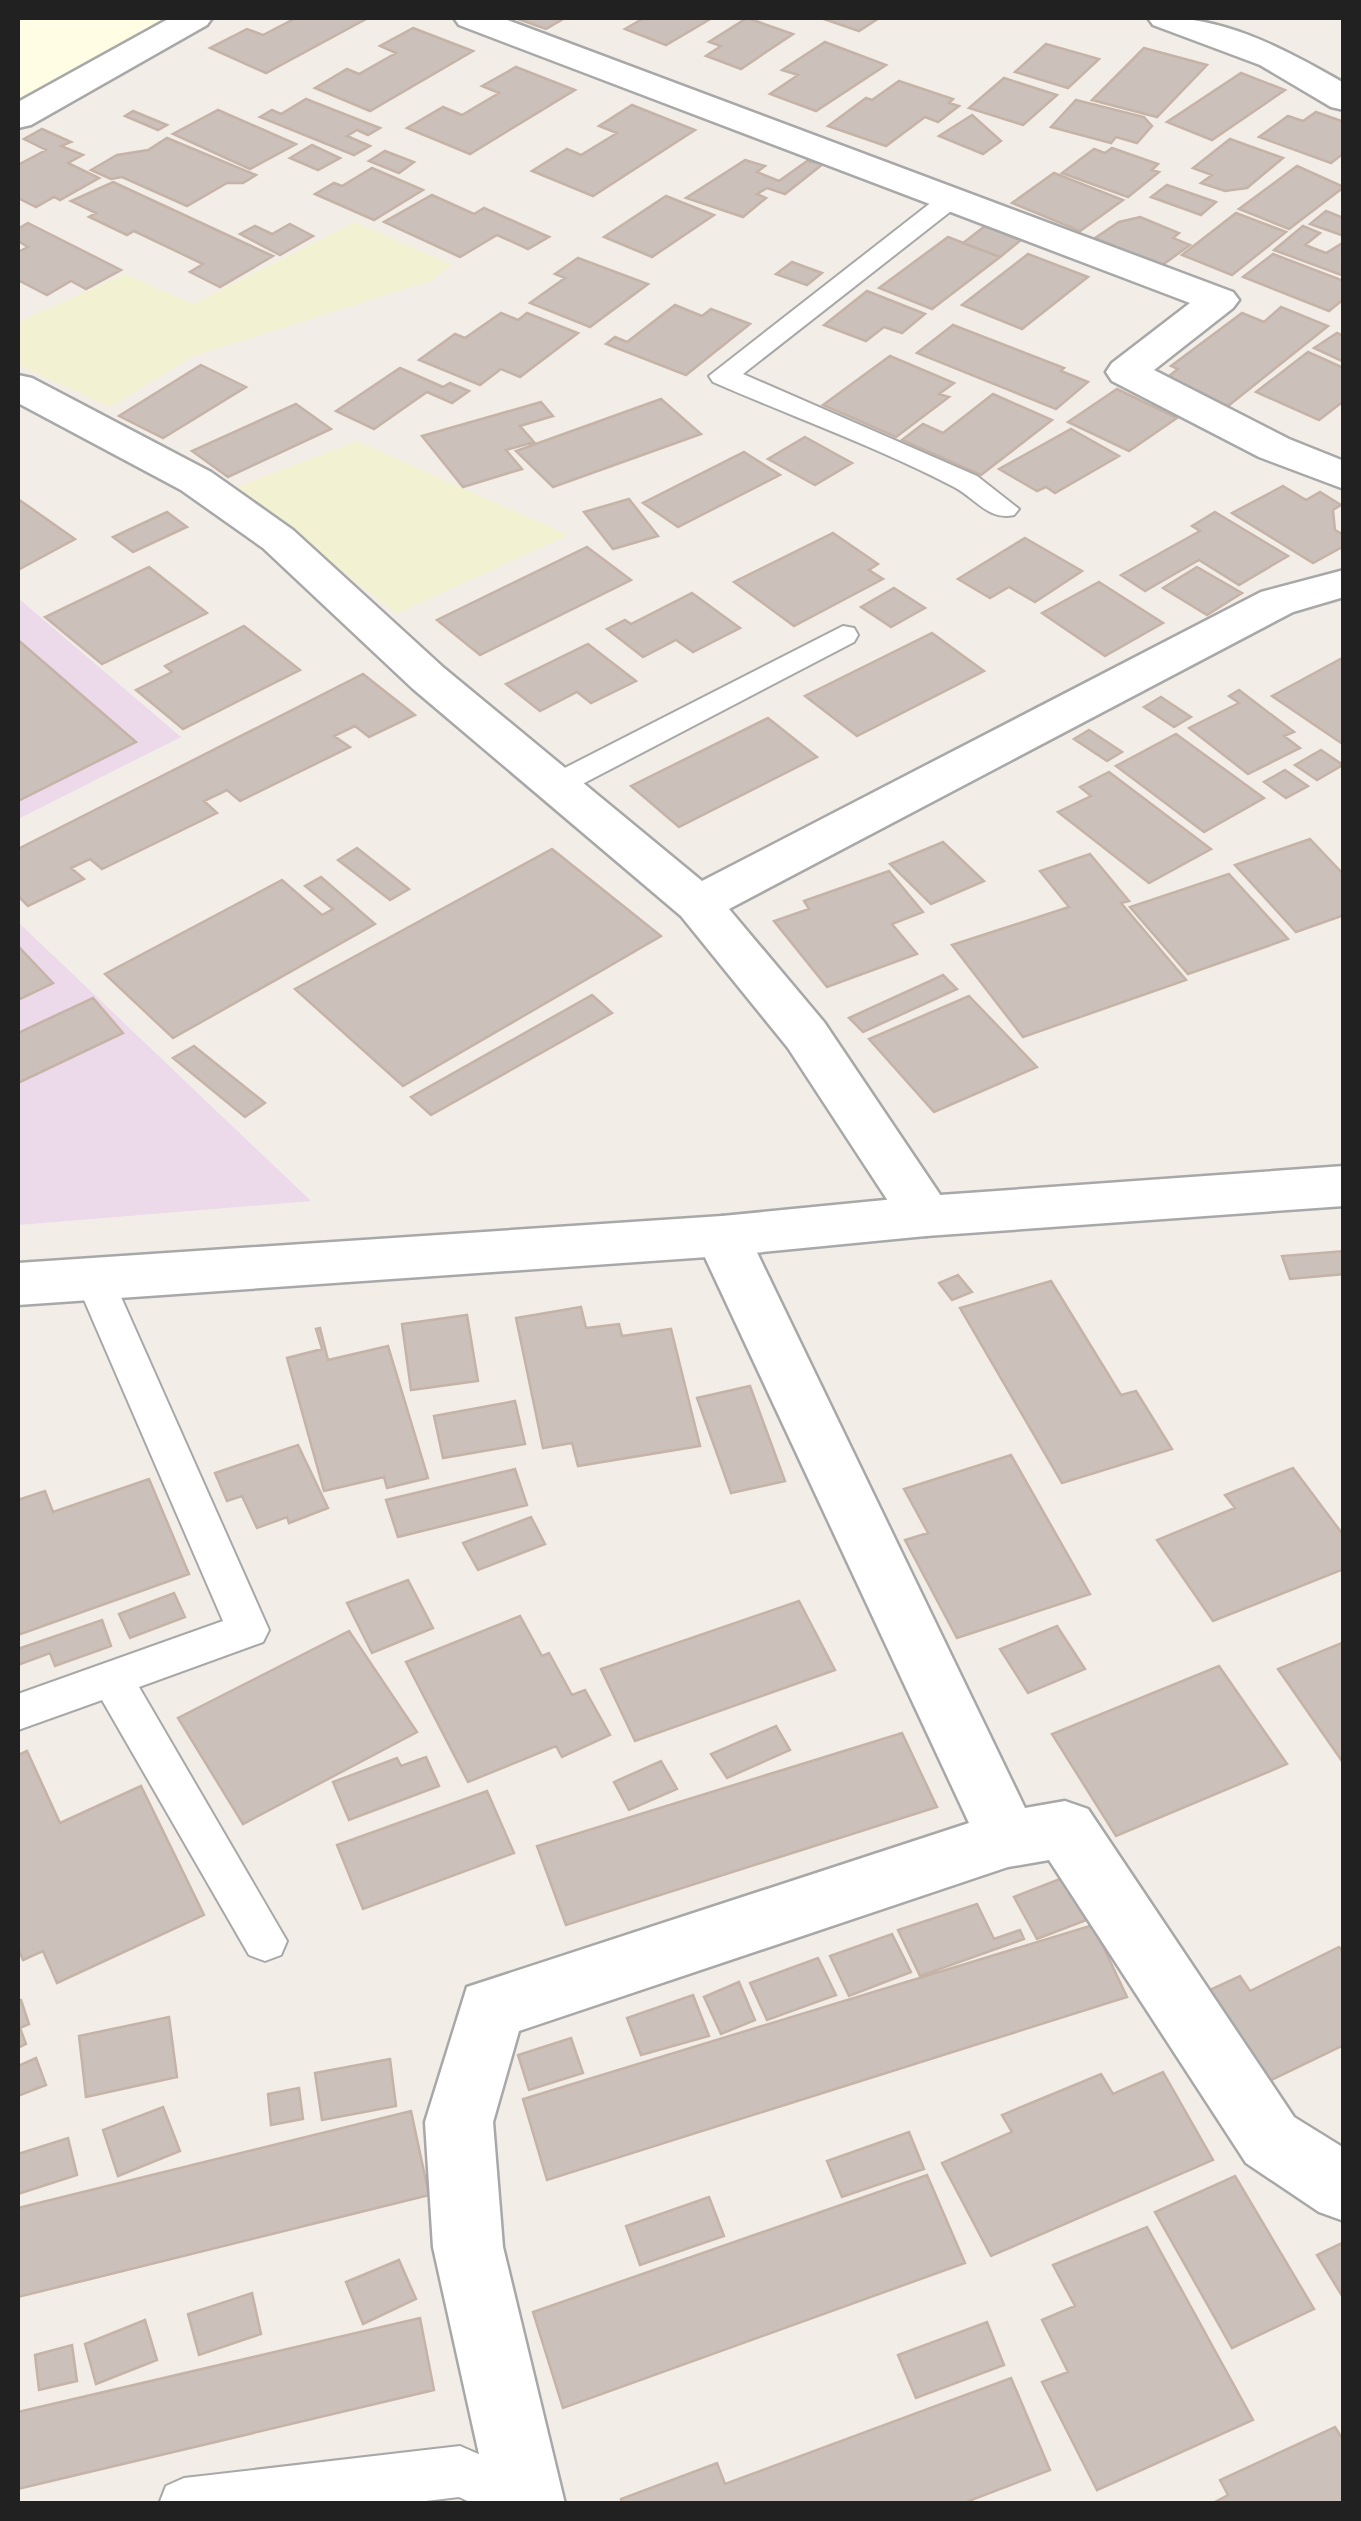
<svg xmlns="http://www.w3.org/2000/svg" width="1361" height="2521" viewBox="0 0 1361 2521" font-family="Barlow,sans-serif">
<rect width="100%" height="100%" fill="#f2eee7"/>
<path fill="#ecd9ea" d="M18,598L181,737L18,819Z
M18,922L311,1201L18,1225Z"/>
<path fill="#fffde4" d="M18,18H168L18,101Z"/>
<path fill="#f2f2d2" d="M355,222L452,265L430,281L191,357L110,407L18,365V322L125,274L193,304Z
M357,441L568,535L396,614L236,487Z"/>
<path fill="#cbc0ba" stroke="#c6b3a8" stroke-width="2.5" d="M296,18H368L266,73L210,48L247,29L263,35Z
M515,18H565L546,29Z
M644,18H712L666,45L625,29Z
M747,18L793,34L741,69L706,56L721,46L709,42Z
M821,18H879L859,31Z
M413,28L473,51L370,111L315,88L347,69L359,74L396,53L380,46Z
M825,42L886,65L816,111L770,94L798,75L782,70Z
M1046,44L1099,59L1068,88L1015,72Z
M1144,48L1207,65L1157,117L1092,100Z
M516,67L575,90L470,154L407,128L443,107L462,115L499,93L482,86Z
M1241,73L1285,90L1212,140L1167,122Z
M1004,78L1057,95L1023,125L969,108Z
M899,81L953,99L949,103L959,106L938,122L925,117L886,146L828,126L866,98L872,100Z
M306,99L380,128L368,135L357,130L347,136L370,146L354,155L260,117L272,110L281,114Z
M1076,100L1144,117L1152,126L1137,143L1116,137L1111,143L1051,127Z
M632,105L695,130L593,196L532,171L567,149L581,155L617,133L599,126Z
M218,110L296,144L250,169L173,134Z
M133,111L167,125L158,130L125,116Z
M1316,112L1344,122V153L1331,163L1259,137L1288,116L1303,121Z
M972,115L1001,141L983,154L939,136Z
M42,129L71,142L61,146L83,155L68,163L99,178L60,200L54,197L36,207L18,198V165L46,150L24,139Z
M167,138L256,175L243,183H227L187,206L122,177L111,179L91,170L117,155L148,150Z
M1230,139L1283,158L1247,188L1225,191L1201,183L1212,175L1193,168Z
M312,145L340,158L318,170L290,158Z
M1112,148L1158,164L1152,170L1159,172L1128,197L1062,173L1094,149L1105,153Z
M385,151L414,162L399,173L369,161Z
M745,160L765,166L757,172L779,181L807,161L823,164L785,194L767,188L757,194L766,198L743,217L686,198Z
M1297,166L1344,187L1289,229L1239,209Z
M372,168L423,190L374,220L315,194L334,183L342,186Z
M1054,173L1123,200L1080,231L1012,203Z
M113,182L236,239L273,256L220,287L190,272L203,264L134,231L127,235L89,217L96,213L71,201Z
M1167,185L1216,202L1201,215L1151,197Z
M432,195L474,214L484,208L549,237L528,249L497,235L460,257L384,222Z
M666,196L714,215L652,257L604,237Z
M1326,211L1344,218V236L1310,224Z
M1236,213L1286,232L1232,275L1182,255Z
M1140,217L1179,233L1173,238L1190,245L1161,266L1095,238L1119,222Z
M28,223L121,270L86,289L71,281L47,295L18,280V252L28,247L18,241V229Z
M290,224L313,236L280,255L240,234L255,226L272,234Z
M985,226L1021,240L1000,257L963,243Z
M1303,226L1320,233L1305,245L1326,253L1344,242V276L1274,250Z
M948,237L1000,257L932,309L879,288Z
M1028,254L1088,277L1022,329L962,305Z
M1273,254L1344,281V299L1329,311L1243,277Z
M578,258L648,284L590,327L530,303L565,278L555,274Z
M792,262L822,273L807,285L776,274Z
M867,291L925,314L902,333L884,327L866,341L824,325Z
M675,305L702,316L711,309L750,324L686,375L606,344L615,337L627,342Z
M1281,307L1328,326L1228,406L1165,379L1178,369L1171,366L1242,313L1264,322Z
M501,313L518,320L527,313L578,333L520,377L501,369L480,385L419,360L455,334L465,338Z
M953,325L1064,368L1061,371L1088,382L1056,409L917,353Z
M1337,333L1344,336V362L1314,348Z
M1308,352L1344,368V401L1319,420L1256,392Z
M890,356L954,383L939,394L949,397L896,437L823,405Z
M201,365L246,387L163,438L119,416Z
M400,368L443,387L450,383L469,391L452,403L427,392L374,429L336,411Z
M1117,389L1177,418L1129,451L1068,422Z
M993,394L1052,420L981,475L902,440L923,424L943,433Z
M661,399L701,434L553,487L516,451Z
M541,402L553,416L520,426L534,442L506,450L522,469L463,487L422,436Z
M296,404L331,429L228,477L192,451Z
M1071,429L1119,456L1055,493L1046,487L1037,491L999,469Z
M805,437L852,463L815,485L768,459Z
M744,452L780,475L678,527L643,503Z
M1283,486L1306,500L1320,492L1341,505L1333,510L1335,530L1344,535V546L1313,563L1232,513Z
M18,499L75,539L18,570Z
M629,499L658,536L613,549L584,512Z
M167,512L187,527L133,552L113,537Z
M1215,512L1288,556L1239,585L1199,560L1145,591L1121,575L1200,531L1192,526Z
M833,533L878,564L869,570L883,579L794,626L734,582Z
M1025,538L1082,571L1035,602L1009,587L990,598L958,579Z
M587,547L631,580L480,655L437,620Z
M149,567L207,613L102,664L45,617Z
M1197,567L1242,593L1207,615L1163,588Z
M1099,582L1163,623L1105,656L1042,613Z
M894,588L925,608L891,627L861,607Z
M692,593L740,628L693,652L676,640L643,657L607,629L625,620L631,624Z
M244,626L300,670L183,729L136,690L172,672L165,666Z
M932,633L984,671L857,736L805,696Z
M18,640L136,742L18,801Z
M588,644L636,681L591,703L577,692L540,711L506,684Z
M1344,657V745L1272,696Z
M363,674L415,715L369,737L355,726L334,736L350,747L240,801L227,790L204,801L217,813L102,869L90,859L71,868L84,879L28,906L18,896V849Z
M1239,690L1294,732L1284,736L1300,748L1248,774L1189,728L1239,703L1229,696Z
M1161,697L1191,717L1174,727L1144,707Z
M768,718L817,757L679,827L631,786Z
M1089,730L1122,752L1107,761L1074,739Z
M1176,734L1264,798L1204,832L1116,766Z
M1321,750L1343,765L1317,780L1295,765Z
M1285,770L1308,786L1286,798L1264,782Z
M1109,772L1211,849L1149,883L1058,812L1091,796L1080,787Z
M1310,839L1344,875V915L1296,932L1235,865Z
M943,842L984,881L931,904L890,864Z
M357,848L409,889L390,900L338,860Z
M552,849L661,936L403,1086L295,989Z
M1090,854L1129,901L1121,903L1186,980L1023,1037L952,945L1069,907L1040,871Z
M889,871L923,912L892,924L917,954L827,987L774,921L809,909L804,901Z
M1229,874L1288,939L1188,974L1130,907Z
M321,877L375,924L173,1038L105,974L282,880L322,915L333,909L305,886Z
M18,946L53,983L18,1000Z
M943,975L957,989L863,1032L849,1018Z
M592,995L612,1013L431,1115L411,1097Z
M969,996L1037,1067L934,1112L869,1039Z
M93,998L123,1033L18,1083V1033Z
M194,1046L265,1103L245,1117L173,1058Z
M1344,1251V1274L1290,1279L1282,1256Z
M958,1275L972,1292L952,1300L939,1283Z
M1051,1281L1121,1395L1136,1391L1172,1449L1062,1483L960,1308Z
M581,1307L586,1328L619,1324L622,1336L671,1329L700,1446L578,1466L572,1443L543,1448L516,1318Z
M467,1315L478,1381L411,1390L402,1324Z
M320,1328L328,1360L388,1346L428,1478L387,1488L384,1477L324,1491L287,1358L322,1349L316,1329Z
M750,1386L785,1481L731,1493L697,1398Z
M515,1401L525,1444L443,1458L434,1416Z
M298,1445L328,1508L289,1523L287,1517L257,1528L242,1496L227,1501L215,1473Z
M1011,1455L1090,1594L957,1638L905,1540L928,1533L904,1489Z
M1293,1468L1344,1536V1569L1213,1621L1157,1540L1235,1508L1225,1495Z
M515,1469L527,1505L398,1537L386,1500Z
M149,1479L189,1574L18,1635V1500L45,1491L53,1512Z
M531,1517L545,1544L478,1570L463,1543Z
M408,1580L433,1628L372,1653L347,1603Z
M174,1593L185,1617L130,1638L119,1614Z
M799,1601L835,1670L635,1741L601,1669Z
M520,1616L542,1656L549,1653L572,1695L585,1690L610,1735L562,1757L556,1746L468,1782L406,1662Z
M102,1620L111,1646L55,1666L50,1653L18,1665V1649Z
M1057,1626L1085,1669L1028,1693L1000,1649Z
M349,1631L417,1732L243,1824L178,1718Z
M1344,1642V1764L1278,1669Z
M1219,1666L1287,1764L1116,1836L1052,1734Z
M776,1726L790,1750L727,1778L711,1754Z
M902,1733L937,1807L566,1925L537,1846Z
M27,1751L60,1823L141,1786L204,1915L57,1983L43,1951L23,1960L18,1948V1755Z
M426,1757L439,1786L349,1820L333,1782L397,1758L401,1766Z
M661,1761L677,1789L629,1810L614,1782Z
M487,1791L514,1853L363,1909L337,1845Z
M1070,1875L1094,1917L1037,1939L1014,1897Z
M977,1904L994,1939L1020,1930L1024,1939L920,1976L898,1930Z
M1093,1925L1127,1997L547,2180L523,2099Z
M892,1934L911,1972L849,1996L830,1956Z
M1339,1947L1344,1953V2045L1261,2085L1201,1994L1240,1976L1250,1991Z
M818,1958L836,1995L767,2020L750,1983Z
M739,1982L755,2020L721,2034L704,1997Z
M693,1995L709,2036L641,2055L627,2018Z
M21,2000L29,2024L20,2028L26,2044L18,2048V2001Z
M169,2017L177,2077L86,2097L79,2036Z
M571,2038L583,2073L529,2090L518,2055Z
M36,2058L46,2085L18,2096V2066Z
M390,2059L396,2106L322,2120L315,2073Z
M1163,2072L1213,2160L991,2256L942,2163L1012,2132L1002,2115L1101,2074L1113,2094Z
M299,2088L303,2119L271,2125L268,2094Z
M163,2107L180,2151L118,2176L103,2130Z
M411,2111L429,2195L18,2297V2208Z
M909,2132L924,2169L842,2197L827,2161Z
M68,2138L77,2175L18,2194V2154Z
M927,2175L965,2263L563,2408L533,2312Z
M1235,2176L1314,2309L1232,2348L1155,2212Z
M709,2197L724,2236L640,2265L626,2226Z
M1147,2227L1253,2420L1097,2490L1042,2382L1068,2372L1042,2320L1075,2306L1053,2265Z
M1344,2242V2299L1317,2255Z
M399,2260L416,2299L363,2324L346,2282Z
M252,2293L261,2334L199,2355L188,2314Z
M420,2318L434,2390L18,2489V2412Z
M145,2320L157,2360L96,2384L85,2344Z
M987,2322L1004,2365L916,2398L898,2355Z
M72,2345L77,2381L39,2390L35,2355Z
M1011,2378L1050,2470L961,2504H622L621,2499L717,2463L725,2484Z
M1335,2427L1344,2441V2504H1211L1228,2495L1220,2480Z"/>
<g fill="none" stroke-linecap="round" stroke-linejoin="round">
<defs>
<path id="service" d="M951,191L960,194L964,199L960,204L743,374L977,476L1019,509L1014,515C989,521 975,498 954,487C878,447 793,417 713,382L709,376L942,194Z
M843,626L854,628L858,635L854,642L567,792L556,795L545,792L540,785L545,778Z
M94,1265L107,1269L113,1279L269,1630L263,1642L139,1687L287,1941L281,1955L265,1961L249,1955L102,1700L18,1730V1694L223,1621L75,1279L81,1269Z
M460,2446L545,2483L552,2504H474L459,2497L401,2504H159L166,2486L184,2478Z"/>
<path id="minor" d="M170,18H212L207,25L31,125L18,128V102Z
M454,18H502L1233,292L1239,300L1233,308L1154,370L1289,439L1344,461V489L1259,457L1112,381L1106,372L1112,363L1190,303L459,25Z
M1148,18C1219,13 1283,48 1344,83V110L1331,107L1260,65L1153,25Z
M18,375L32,378L211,472L293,530L444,668L702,881L1261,592L1344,570V597L1293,612L729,909L824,1022L945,1202L953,1216L945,1230L926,1236L907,1230L788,1048L681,916L412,688L263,548L181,490L18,403Z
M722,1216L741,1222L749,1236L1025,1808L1065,1801L1088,1809L1294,2117L1344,2148V2221L1319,2212L1246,2163L1049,1860L1008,1867L519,2031L493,2122L503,2247L565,2504H490L433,2247L425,2122L467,1987L969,1823L695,1236L703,1222Z"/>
<path id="tertiary" d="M1344,1166V1206L926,1236L722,1256L18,1305V1263L722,1216L926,1196Z"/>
</defs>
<use href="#service" stroke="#a8a8a8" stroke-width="4"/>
<use href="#minor" stroke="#a8a8a8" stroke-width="5"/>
<use href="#tertiary" stroke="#a8a8a8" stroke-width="5"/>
<use href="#service" fill="#fff" fill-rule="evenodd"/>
<use href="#minor" fill="#fff" fill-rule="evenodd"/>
<use href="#tertiary" fill="#fff" fill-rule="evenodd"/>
</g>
<rect width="1361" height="2521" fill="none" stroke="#212121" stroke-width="40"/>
</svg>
